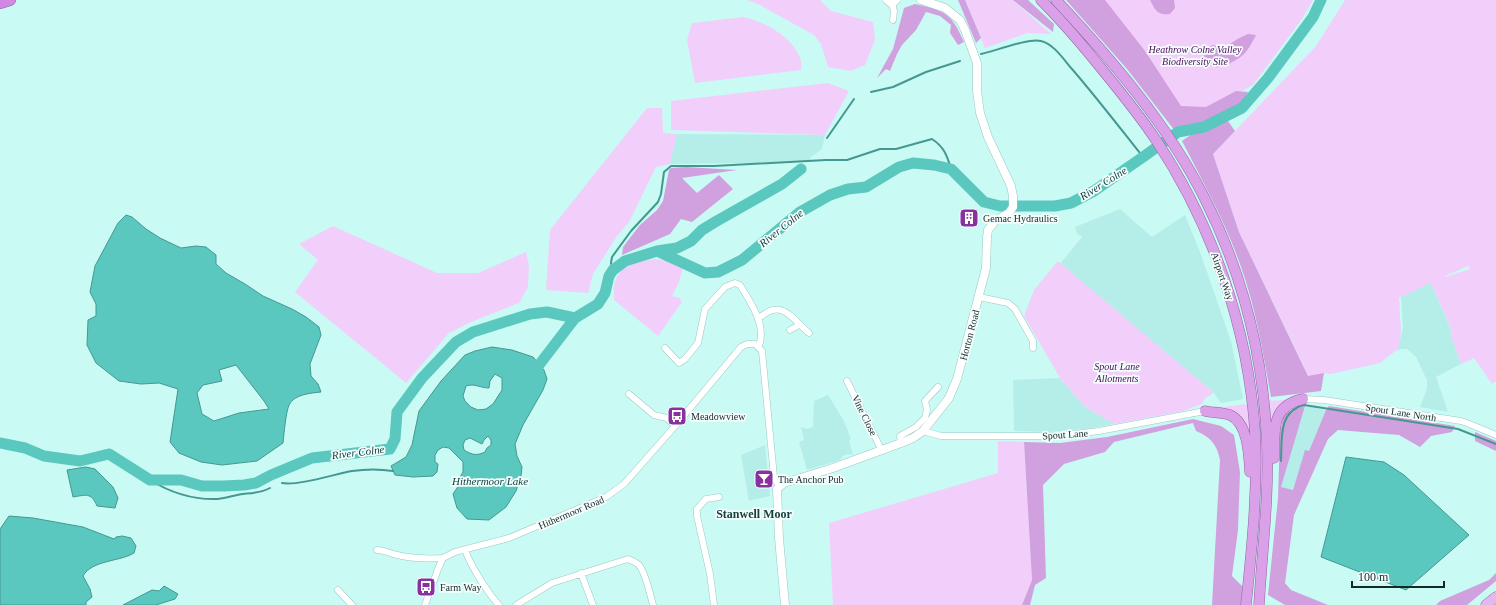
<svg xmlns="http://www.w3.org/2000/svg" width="1496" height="605" viewBox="0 0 1496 605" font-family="Georgia,serif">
<rect width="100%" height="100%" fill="#cafaf4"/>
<path fill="#b5eee8" d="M677,134L825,135L822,149L811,157L810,162L670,164Z
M1120,209L1152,237L1185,215L1200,252L1231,341L1243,399L1221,403L1214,393L1060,264L1082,237L1077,233L1075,227Z
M1430,281L1452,332L1450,333L1461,364L1436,377L1448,412L1420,407L1427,389V380L1416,357L1407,349H1401L1397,351L1403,328L1401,296Z
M1060,378L1085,407L1114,424L1086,429L1050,432L1014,431L1013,380Z
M828,395L844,421L851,439L849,440L853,455L848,454L843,456L840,460L807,470L799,442L804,440L801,427L807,429L813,427L814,401Z
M1305,406L1326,410L1309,451H1305L1293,490L1281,487Z
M765,445L770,496L749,501L741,455Z"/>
<path fill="#f2cffb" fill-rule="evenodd" d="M747,0H820L831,11L873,22L875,40L865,65L851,71L828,67L821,44L814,35L758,4Z
M965,0H1013L1051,34L1027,33L985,48Z
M1079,0H1313L1302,19L1253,85L1180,125Z
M1345,0H1496V381L1492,384L1474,358L1461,364L1450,333L1452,331L1431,283L1399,298L1401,331L1399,348L1380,363L1331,374L1324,373L1309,377L1239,232L1213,154L1316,46ZM1468,266L1470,269L1445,277V276Z
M744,17C766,23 791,35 800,58C802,61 801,66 801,70L695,83L687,40L692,23Z
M828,83L849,91L825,135L671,130V101Z
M647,108H662L663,133L677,134L670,164L656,167L629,222L617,236L593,274L588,293L546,290L550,230Z
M333,226L437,273H478L526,252L529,265L528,287L519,303L471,322L449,333L406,383L295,292L318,260L299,244Z
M655,259L684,264L679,282L672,296L680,298L682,302L658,336L614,300C611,269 628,262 655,259Z
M1058,261L1214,393L1205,398L1202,404L1183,411L1114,424L1085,407L1060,378L1024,316L1034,290Z
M1270,399L1272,401L1295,399L1272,430Z
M1247,404L1249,405L1252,431L1250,436L1248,429L1243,422L1211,408V406L1222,407Z
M998,441L1024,442L1032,580L1022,605H833L829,523L998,473Z"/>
<path fill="#d1a0de" d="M958,0H965L981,38L976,43Z
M1013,0H1028L1054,24L1053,32Z
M1066,0H1105L1145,51L1181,106L1206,107L1236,91L1248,92L1241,104L1208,120L1175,131L1127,69Z
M1150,0H1174L1175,8L1170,14C1158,16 1155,10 1150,0Z
M915,4C946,11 951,13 964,42L958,45L950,33L951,25L940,16L926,12L916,30L902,45L897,54L890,71L886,69L877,78L893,49L904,8Z
M1248,34L1256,35C1248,51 1244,57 1228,64C1224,66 1220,68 1216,67C1211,65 1207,60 1204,57C1205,50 1207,47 1213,45C1229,50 1224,47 1236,40C1239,38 1244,36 1248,34Z
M1228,121L1235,131L1213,154L1239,232L1308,376L1324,373L1321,391L1271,397C1263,353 1256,309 1241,267C1226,223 1203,182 1182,141L1196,131Z
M686,167L737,170L682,178L697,193L719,175L733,189L692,222L681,219L670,234L622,255L623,247L640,225L657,210L663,201L669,170L671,168Z
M1305,406L1281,487L1293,490L1305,450L1309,451L1326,410L1329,406L1455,426L1452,432L1431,436L1420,447L1399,435L1338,430L1328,439L1294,515L1285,583L1291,590L1328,605H1285L1268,595L1278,498L1280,433L1284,413Z
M1193,419L1221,426L1234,435L1240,472L1238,530L1232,576L1243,587L1241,605H1212L1220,460C1217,444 1210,437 1196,431L1193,423L1114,442L1105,452L1064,464L1043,485L1046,578L1035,585L1030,605H1022L1032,580L1024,442L1060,443L1107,437Z
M1475,432L1496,441V451L1475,441Z
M1496,573V581L1467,605H1436L1440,601L1489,580Z"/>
<path fill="#5ac8bf" stroke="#459891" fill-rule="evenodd" d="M126,215L132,217L146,229L160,238L181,248L196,246L206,247L216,255V264L226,273L245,284L263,296L292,309L306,317L319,327L321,335L310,364L311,376L318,384L321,392C312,393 294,394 289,405C286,412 284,433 283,443L257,461L222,465L201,462L179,453L170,442L178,389L159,383L141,384L119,381L96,363L87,345L88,320L96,316V304L90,292L95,266L118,223ZM236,365L264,401L269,409L239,413L214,421L202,414L197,393L203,385L222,381L219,370Z
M492,347L512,350L533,357L544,370L547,379L543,390L523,425L515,444L517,456L522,467L521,476L516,491L506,507L489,520L467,519L457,508L453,494L461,482L460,477L463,472V462L449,448L443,447L438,450L435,455V462L438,464L437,472L433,476L413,477L395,475L391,466L406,457L412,445L419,411L441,381L465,355L475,351ZM495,374L502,378V390L493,404L486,409L478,410L471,407L465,401L463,396L466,386C475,383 480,388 489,388L490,381ZM488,436L491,440V445L487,448L485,452C477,456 472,455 464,450L463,445L465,440L470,438L482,444L484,440Z
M1346,457L1384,462L1404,475L1469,535L1406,590L1321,557Z
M86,467L95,469L113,487L118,498L115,508L97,506C91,492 86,495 73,497L67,470Z
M9,516L33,518L83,527L114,539L116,537L122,536L131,538L136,546L134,553C119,562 92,560 83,576L90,589L92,597L86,602V605H0V529Z
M164,586L178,594L175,599L156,605H123L152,590L159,591Z"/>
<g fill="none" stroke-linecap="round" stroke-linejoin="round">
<path stroke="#459891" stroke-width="2" d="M981,54C995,51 1028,38 1041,41C1054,44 1064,60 1072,69C1097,98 1120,128 1143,157
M871,92L893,87L926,72L960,61
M827,138L854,99
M613,270L611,263L612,257L631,231L658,202L661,194L664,172L671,166H714L826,160H847L880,149H896L932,139C944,147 947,155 951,169
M1281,461C1282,440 1278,411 1304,405L1458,429L1496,444
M150,480C171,493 194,500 218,499C227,498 235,495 243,494C253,493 261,493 270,488
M282,483C298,486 335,474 352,471C366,469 380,469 393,471"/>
<path stroke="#5ac8bf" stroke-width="11" d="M657,251L705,273L718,272L742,260L800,212L830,195L848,189L866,187L899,167L913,163L934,165L951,169L984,202L1000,206H1055L1071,203L1094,191L1143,157L1178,132L1204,127L1242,108L1268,78L1313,17L1321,0
M539,365L575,318L598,304L605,293L609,276L613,270L625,261L657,251L677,248L691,241L702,230L715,222L782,184L801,169
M0,443L25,448L44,456L80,461L109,454L150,480H181L202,486H224L244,485L256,483L271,475L312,458L390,449L395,439L397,412L422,378L456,342L473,332L530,314L547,312L575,318"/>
<defs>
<path id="minor" d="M892,4L894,11L893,20
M979,297L1008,303L1015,309L1033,341V348
M758,319C782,297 791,318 809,333
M790,330L799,325
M665,348L679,363L685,359L698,343L705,309L725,287L735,283L740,285L743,290C753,306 766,327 759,346
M847,381L881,449
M629,394L654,415L667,418L675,426
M1303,399L1324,400L1461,421L1467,423L1496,435
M923,431L941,436H1059L1099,431L1205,411
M901,443L900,436L916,427L925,418L927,410L925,401L938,387
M377,550C383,550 387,552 393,554C408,558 427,559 443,558
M465,550C471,566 487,592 499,605
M581,573L593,605
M338,590L352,605
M425,605L438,569L443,558L455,552L509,538L606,497L624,484L676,425L741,347L747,344H755L762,351L774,477L779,486
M516,605L552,583L628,559C632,561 636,562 639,565C646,574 650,594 653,605
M714,605L710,574L697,516V509L706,499L719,497"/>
<path id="tertiary" d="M887,0L892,4L896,0
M785,605L779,538L777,489L784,483L830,469L901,443L913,438L923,431L949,398L957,379L986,268L987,237L988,230L995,221L1009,213L1013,207V196L1011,186L988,137L980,113L977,91V63L965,30L960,20L945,8L921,0"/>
<path id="primary" d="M1486,605L1496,597"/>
<path id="trunk" d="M1041,0C1064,23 1085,48 1105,73C1123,95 1140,116 1156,140C1213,226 1248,328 1255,431C1258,489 1252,547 1246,605
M1056,0C1111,59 1168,125 1204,197C1243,274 1264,359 1267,445C1269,498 1262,552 1259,605
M1205,411C1213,413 1222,412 1230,415C1248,423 1249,455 1250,472
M1274,458C1275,431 1270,406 1303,399"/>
<path id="motorway" d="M0,3L10,0"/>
</defs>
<use href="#minor" stroke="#9bc9c4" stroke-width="7"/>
<use href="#tertiary" stroke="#9bc9c4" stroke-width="9"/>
<use href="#primary" stroke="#8f66a1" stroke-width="11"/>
<use href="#trunk" stroke="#8f66a1" stroke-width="11"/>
<use href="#motorway" stroke="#8f66a1" stroke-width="12"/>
<use href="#minor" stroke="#fff" stroke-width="6"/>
<use href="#tertiary" stroke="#fff" stroke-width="8"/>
<use href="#primary" stroke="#e3b8ee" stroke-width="10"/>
<use href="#trunk" stroke="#daa0e8" stroke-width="10"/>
<use href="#motorway" stroke="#d088e3" stroke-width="11"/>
</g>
<defs>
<symbol id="building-square" viewBox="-11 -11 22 22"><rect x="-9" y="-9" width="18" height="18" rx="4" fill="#89329f" stroke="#f5fefd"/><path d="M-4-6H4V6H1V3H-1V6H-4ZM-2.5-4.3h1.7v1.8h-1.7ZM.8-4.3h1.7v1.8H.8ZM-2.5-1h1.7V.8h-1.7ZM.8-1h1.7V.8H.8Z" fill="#fff"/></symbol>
<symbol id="bus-square" viewBox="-11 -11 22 22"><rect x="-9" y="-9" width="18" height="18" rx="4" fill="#89329f" stroke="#f5fefd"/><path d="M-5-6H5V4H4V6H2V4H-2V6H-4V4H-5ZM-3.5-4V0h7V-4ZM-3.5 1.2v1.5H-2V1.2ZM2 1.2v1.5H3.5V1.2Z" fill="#fff"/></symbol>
<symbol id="bar-square" viewBox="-11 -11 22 22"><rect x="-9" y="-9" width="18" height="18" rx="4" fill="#89329f" stroke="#f5fefd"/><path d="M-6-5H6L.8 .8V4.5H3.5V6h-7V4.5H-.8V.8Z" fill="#fff"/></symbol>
</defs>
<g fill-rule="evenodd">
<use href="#building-square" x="958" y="207" width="22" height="22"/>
<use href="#bus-square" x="666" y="405" width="22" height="22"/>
<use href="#bar-square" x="753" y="468" width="22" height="22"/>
<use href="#bus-square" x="415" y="576" width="22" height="22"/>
</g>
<g text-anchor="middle" stroke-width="3.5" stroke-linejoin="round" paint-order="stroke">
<g font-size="10" font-style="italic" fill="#480a56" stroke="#f5fefd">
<text x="1195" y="53">Heathrow Colne Valley<tspan x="1195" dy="12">Biodiversity Site</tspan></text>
<text x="1117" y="370">Spout Lane<tspan x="1117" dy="12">Allotments</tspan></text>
</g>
<g font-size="10" fill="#152826" stroke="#f5fefd" text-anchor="start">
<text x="983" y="222">Gemac Hydraulics</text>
<text x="691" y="420">Meadowview</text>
<text x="778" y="483">The Anchor Pub</text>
<text x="440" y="591">Farm Way</text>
</g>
<g font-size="10" fill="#152826" stroke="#f5fefd">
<text transform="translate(1223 276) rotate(71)" y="4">Airport Way</text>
<text transform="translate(969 335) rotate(-75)" y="4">Horton Road</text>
<text transform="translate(1401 412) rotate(9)" y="4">Spout Lane North</text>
<text transform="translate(865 415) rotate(64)" y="4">Vine Close</text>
<text transform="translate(1065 434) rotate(-4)" y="4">Spout Lane</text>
<text transform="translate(571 512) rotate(-23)" y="4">Hithermoor Road</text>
</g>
<g font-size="11" font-style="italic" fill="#073c39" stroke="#f5fefd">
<text transform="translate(1103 183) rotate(-32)" y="4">River Colne</text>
<text transform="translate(781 228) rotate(-39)" y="4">River Colne</text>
<text transform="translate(358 452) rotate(-7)" y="4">River Colne</text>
<text x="490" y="485">Hithermoor Lake</text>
</g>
<g font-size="12" font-weight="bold" fill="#13413d" stroke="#f5fefd">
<text x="754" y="518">Stanwell Moor</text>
</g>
</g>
<path d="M1352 581v6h92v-6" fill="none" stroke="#152826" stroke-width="2"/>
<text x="1358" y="581" font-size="12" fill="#152826" stroke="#f5fefd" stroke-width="3" paint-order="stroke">100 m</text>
</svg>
